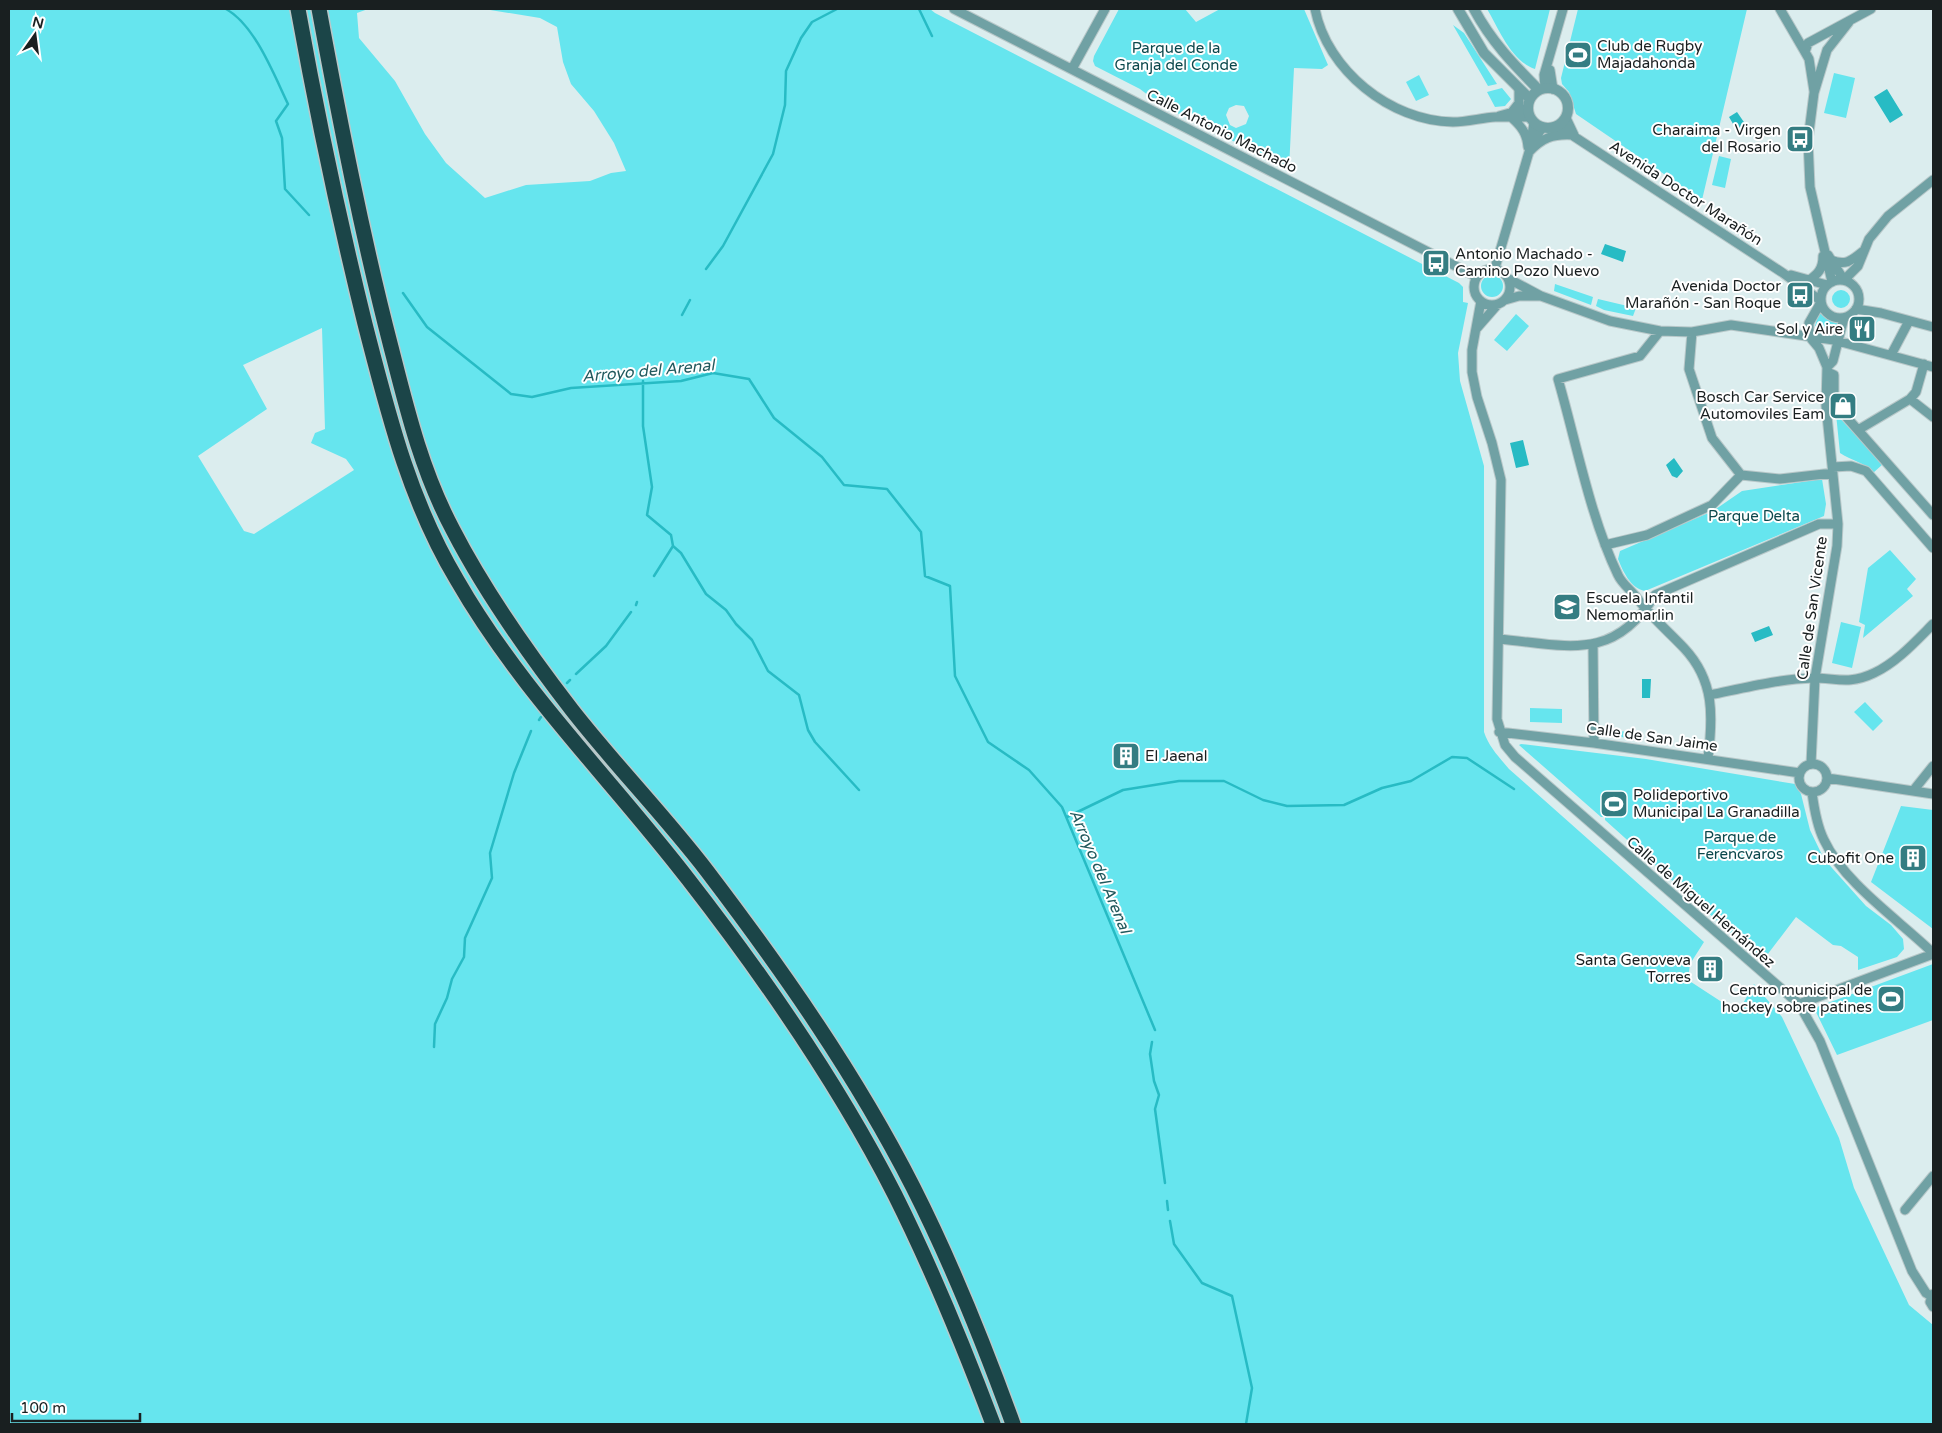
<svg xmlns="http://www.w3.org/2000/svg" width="1942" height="1433" viewBox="0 0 1942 1433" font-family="'Varela Round',sans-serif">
<rect width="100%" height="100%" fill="#dbedee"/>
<path fill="#66e5ee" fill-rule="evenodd" d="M9,9H368L357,13L359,38L395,81L425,134L446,163L485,198L526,185L590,181L611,173L626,171L614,143L594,111L571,84L563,62L557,27L540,18L484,9H930L935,13L1459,283L1463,287V302L1468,303L1458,353L1460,381L1484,466V732C1489,747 1499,757 1509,769L1704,942L1690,964L1688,980L1734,1010L1741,1007L1754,984L1782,1017L1839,1138L1854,1188L1909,1305L1933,1325V1424H9ZM322,328L325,429L315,433L311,443L346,459L354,470L254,534L244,531L198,456L267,409L243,365Z
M1119,9H1185L1196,22L1220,9H1304L1328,65L1322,69L1294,68L1289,169L1161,105L1140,89L1095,66L1093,61L1094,56ZM1236,105L1244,106L1249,116L1246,124L1236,128L1230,125L1226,115L1229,108Z
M1487,9H1550L1535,69C1511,61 1499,29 1487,9Z
M1578,9H1747L1702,200L1576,114L1569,92L1562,84L1561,78Z
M1453,25L1464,33L1497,84L1488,86Z
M1834,73L1855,78L1846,118L1824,113Z
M1419,75L1429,95L1416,101L1406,82Z
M1502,88L1511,99L1505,106L1495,107L1487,92Z
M1719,156L1731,159L1725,188L1712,185Z
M1481 286a11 11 0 1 1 22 0a11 11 0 1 1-22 0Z
M1555,284L1593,297L1591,305L1554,291Z
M1832 299a9 9 0 1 1 18 0a9 9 0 1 1-18 0Z
M1598,299L1636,308L1633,316L1604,310L1596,306Z
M1819,312L1829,320L1838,323L1834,332L1815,326Z
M1516,314L1529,326L1507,351L1494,340Z
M1836,414L1883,464L1873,473C1865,462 1852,461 1840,453Z
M1822,479L1826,504L1824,516L1645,591C1630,588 1623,571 1618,559L1620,551L1713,511L1742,491Z
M1890,550L1916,579L1907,589L1913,596L1863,638L1865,625L1859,622L1868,568Z
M1841,622L1861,627L1852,668L1832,663Z
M1865,702L1883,721L1873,731L1854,712Z
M1530,708L1562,709V723L1530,722Z
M1606,730L1629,732V738L1606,735Z
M1521,744L1646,759L1795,784L1801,794L1810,830L1824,859L1866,906L1891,925L1903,939L1904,949L1897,957L1858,970V957L1841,946L1833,945L1796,917L1764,959L1753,953L1605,820V817H1601L1519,745Z
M1901,806L1933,810V929L1871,882Z
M1933,964V1020L1837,1055L1815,1010L1817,1007Z"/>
<path fill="#27bbc4" d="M1887,89L1903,115L1890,123L1874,97Z
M1737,112L1748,128L1739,134L1729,117Z
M1605,244L1626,251L1623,262L1601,254Z
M1523,440L1529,465L1516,468L1510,443Z
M1674,458L1683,471L1677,478L1672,476L1666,465Z
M1769,626L1773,635L1755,642L1751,633Z
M1642,679H1651L1650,698H1642Z"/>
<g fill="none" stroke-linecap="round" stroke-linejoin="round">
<path stroke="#27bbc4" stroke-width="2.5" d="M226,9C255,25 274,75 288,104L276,121L282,138L285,189L309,215
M919,9L932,36
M706,269L723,246L773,154L785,105L786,71L801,38L812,22L837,9
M403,293L427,327L511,394L532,397L571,388L681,381L713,373L749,379L774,418L822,457L844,485L887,489L921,532L925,576L950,586L955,676L988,742L1029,770L1062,807L1155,1030
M682,315L690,300
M643,381V426L652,487L647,515L671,535L673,546L654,576
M673,546L681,553L706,594L726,610L736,624L752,640L768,671L799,695L808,730L815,742L859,790
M636,605L637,602
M576,674L606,646L631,612
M567,683L570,680
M539,720L541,717
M1067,817L1123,790L1179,781H1224L1263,800L1287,806L1344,805L1382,788L1411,781L1452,757L1467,758L1514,789
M1152,1042L1150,1054L1154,1081L1159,1095L1155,1109L1165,1183
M434,1047L435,1024L447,998L452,979L464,957L465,938L492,878L490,853L514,773L531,731
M1167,1201L1168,1210
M1170,1221L1174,1244L1202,1283L1232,1296L1252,1388L1246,1424"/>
<defs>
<path id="minor" d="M954,9L1477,277
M1315,9C1327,70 1390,121 1453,122C1467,122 1481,118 1495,117C1506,117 1518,117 1529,117
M1780,9L1805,52
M1072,69L1105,9
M1550,70L1553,89
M1545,88L1544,75L1563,9
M1814,91L1809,59L1805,52L1808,43L1871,9
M1512,112L1519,103V90
M1499,116L1528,108
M1512,118C1522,127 1527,134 1528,147
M1566,118L1574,135
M1558,126L1783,273L1821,301
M1534,140L1542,128
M1529,152C1542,138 1552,134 1572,135
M1828,255L1844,280
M1831,260C1845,266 1851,261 1862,252
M1495,268L1529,152L1534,123
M1474 287a18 18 0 1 1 36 0a18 18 0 1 1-36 0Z
M1791,275L1827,285
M1509,279L1541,296L1610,321L1660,331L1692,332L1731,325L1834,340L1933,367
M1821 299a19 19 0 1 1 38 0a19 19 0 1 1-38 0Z
M1844,280L1858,266L1869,239L1888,216L1933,180
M1808,281C1818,274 1823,269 1823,256
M1832,282L1810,187L1808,140L1814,93L1827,50L1849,22
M1505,300L1519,296H1538
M1481,301L1472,350V372L1477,397L1492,443L1501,480L1497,719L1505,745L1515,757L1799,1004L1820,1041L1912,1271L1926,1293L1931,1296
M1856,309L1881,313L1933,327
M1477,328L1498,304
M1660,331L1640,356L1558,379C1576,441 1590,517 1618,575C1622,584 1631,590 1637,598C1651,617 1668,631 1684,648C1715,681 1713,717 1708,758
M1692,332L1689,369L1712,438L1741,475
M1891,355L1909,321
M1827,367L1833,361L1844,318
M1827,372L1834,375V403L1933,515
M1910,399L1933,417
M1858,430L1910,399L1916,392L1924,364
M1833,467L1851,466L1866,471L1933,548
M1605,545L1647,535L1712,505L1741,475L1780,479L1833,473
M1499,639C1566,645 1613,663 1655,595L1819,524H1838
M1593,645L1594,743
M1710,695C1744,688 1779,679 1813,678C1837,678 1849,685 1874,673C1897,662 1915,642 1933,624
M1499,732L1594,743L1800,773
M1811,764L1815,678L1837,546L1838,524L1826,406L1827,367L1819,348L1809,336V323L1821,302
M1799 778a14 14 0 1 1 28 0a14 14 0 1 1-28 0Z
M1827,778L1933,794
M1913,791L1933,766
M1812,792C1814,808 1817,826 1824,840C1844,883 1899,920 1933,953
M1799,1004L1933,954
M1905,1210L1933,1176
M1933,1294L1930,1302L1933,1307"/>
<path id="tertiary" d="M1458,9L1484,53L1530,99
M1474,9C1491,41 1514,65 1539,90
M1528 108a20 20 0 1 1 40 0a20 20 0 1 1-40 0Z"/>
<path id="motorway" d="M298,9C317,114 339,219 365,324C388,413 409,500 457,580C520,690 611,779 688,879C765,978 838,1083 895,1195C932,1269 964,1347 993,1424
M319,9C340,122 362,235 391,347C407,410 422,472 453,530C486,594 528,653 572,710C615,765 664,815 707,871C783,971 856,1075 913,1187C952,1264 984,1344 1013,1424"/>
</defs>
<use href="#minor" stroke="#b8c8c9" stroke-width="11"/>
<use href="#tertiary" stroke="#b8c8c9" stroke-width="12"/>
<use href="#motorway" stroke="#b8c8c9" stroke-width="18"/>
<use href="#minor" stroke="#70a1a4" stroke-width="9"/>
<use href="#tertiary" stroke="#70a1a4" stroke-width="10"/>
<use href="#motorway" stroke="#1b4548" stroke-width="15"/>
</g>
<defs>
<symbol id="stadium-square" viewBox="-11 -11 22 22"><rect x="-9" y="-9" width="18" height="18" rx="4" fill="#347d82" stroke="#fff"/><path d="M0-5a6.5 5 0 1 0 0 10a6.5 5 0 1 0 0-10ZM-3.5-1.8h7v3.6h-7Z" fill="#fff"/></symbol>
<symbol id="bus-square" viewBox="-11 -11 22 22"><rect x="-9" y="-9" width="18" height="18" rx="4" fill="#347d82" stroke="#fff"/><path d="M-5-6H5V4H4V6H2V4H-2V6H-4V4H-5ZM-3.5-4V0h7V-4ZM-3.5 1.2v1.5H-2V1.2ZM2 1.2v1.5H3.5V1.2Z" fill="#fff"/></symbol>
<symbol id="restaurant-square" viewBox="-11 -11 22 22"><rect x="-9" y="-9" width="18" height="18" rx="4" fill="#347d82" stroke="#fff"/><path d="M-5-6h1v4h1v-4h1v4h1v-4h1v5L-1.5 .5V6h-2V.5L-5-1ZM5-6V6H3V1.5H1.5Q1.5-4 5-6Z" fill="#fff"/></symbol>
<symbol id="shop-square" viewBox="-11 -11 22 22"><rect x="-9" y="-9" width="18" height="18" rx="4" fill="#347d82" stroke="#fff"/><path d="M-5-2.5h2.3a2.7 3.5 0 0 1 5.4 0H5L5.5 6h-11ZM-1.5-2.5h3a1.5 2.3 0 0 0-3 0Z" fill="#fff"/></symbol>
<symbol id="school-square" viewBox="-11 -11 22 22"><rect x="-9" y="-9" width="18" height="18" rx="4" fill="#347d82" stroke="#fff"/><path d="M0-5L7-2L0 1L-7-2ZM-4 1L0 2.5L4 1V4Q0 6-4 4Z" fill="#fff"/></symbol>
<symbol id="building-square" viewBox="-11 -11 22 22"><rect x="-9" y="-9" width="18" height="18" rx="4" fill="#347d82" stroke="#fff"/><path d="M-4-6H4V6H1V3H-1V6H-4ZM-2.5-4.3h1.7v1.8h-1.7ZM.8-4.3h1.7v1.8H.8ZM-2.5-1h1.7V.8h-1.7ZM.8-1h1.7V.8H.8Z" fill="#fff"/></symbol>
</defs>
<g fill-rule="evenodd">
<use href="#stadium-square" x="1562" y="39" width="32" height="32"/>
<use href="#bus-square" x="1784" y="123" width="32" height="32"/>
<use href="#bus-square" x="1420" y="247" width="32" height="32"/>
<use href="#bus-square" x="1784" y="279" width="32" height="32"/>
<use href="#restaurant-square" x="1846" y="313" width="32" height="32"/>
<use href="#shop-square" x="1827" y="390" width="32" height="32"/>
<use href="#school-square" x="1551" y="591" width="32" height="32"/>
<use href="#building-square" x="1110" y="740" width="32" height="32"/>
<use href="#stadium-square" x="1598" y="788" width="32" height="32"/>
<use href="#building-square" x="1897" y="842" width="32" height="32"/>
<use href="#building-square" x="1694" y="953" width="32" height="32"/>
<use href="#stadium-square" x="1875" y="983" width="32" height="32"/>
</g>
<g text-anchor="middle" stroke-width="4" stroke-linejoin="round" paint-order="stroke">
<g font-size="15" fill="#191f20" stroke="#fff" text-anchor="end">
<text x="1597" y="51" text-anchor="start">Club de Rugby<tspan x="1597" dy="17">Majadahonda</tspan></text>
<text x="1781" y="135">Charaima - Virgen<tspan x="1781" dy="17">del Rosario</tspan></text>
<text x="1455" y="259" text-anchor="start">Antonio Machado -<tspan x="1455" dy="17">Camino Pozo Nuevo</tspan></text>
<text x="1781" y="291">Avenida Doctor<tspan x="1781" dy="17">Marañón - San Roque</tspan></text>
<text x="1843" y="334">Sol y Aire</text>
<text x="1824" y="402">Bosch Car Service<tspan x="1824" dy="17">Automoviles Eam</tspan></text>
<text x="1586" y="603" text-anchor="start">Escuela Infantil<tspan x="1586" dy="17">Nemomarlin</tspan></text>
<text x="1145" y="761" text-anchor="start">El Jaenal</text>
<text x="1633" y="800" text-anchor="start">Polideportivo<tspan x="1633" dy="17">Municipal La Granadilla</tspan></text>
<text x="1894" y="863">Cubofit One</text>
<text x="1691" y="965">Santa Genoveva<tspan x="1691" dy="17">Torres</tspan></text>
<text x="1872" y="995">Centro municipal de<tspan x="1872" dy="17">hockey sobre patines</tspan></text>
</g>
<g font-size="15" fill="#0b484c" stroke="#fff">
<text x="1176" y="53">Parque de la<tspan x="1176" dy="17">Granja del Conde</tspan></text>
<text x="1754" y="521">Parque Delta</text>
<text x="1740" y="842">Parque de<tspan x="1740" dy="17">Ferencvaros</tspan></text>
</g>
<g font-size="15" fill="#191f20" stroke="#fff">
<text transform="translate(1222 131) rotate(27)" y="5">Calle Antonio Machado</text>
<text transform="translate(1686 193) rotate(33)" y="5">Avenida Doctor Marañón</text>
<text transform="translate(1812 608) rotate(-82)" y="5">Calle de San Vicente</text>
<text transform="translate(1652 737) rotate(8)" y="5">Calle de San Jaime</text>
<text transform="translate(1701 902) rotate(41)" y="5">Calle de Miguel Hernández</text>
</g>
<g font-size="16" font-style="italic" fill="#21595d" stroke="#fff">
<text transform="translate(648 370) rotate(-5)" y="6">Arroyo del Arenal</text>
<text transform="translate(1101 871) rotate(67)" y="6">Arroyo del Arenal</text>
</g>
</g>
<rect width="1942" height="1433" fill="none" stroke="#191f20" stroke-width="20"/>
<g transform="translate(35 35) rotate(14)" stroke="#ffffff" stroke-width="4" paint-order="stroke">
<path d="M0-4L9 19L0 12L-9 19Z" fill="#191f20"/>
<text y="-8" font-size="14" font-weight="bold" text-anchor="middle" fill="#191f20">N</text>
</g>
<path d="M12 1413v8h128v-8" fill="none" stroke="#191f20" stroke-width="2.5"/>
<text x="20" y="1413" font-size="15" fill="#191f20" stroke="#ffffff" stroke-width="4" paint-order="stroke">100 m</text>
</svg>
